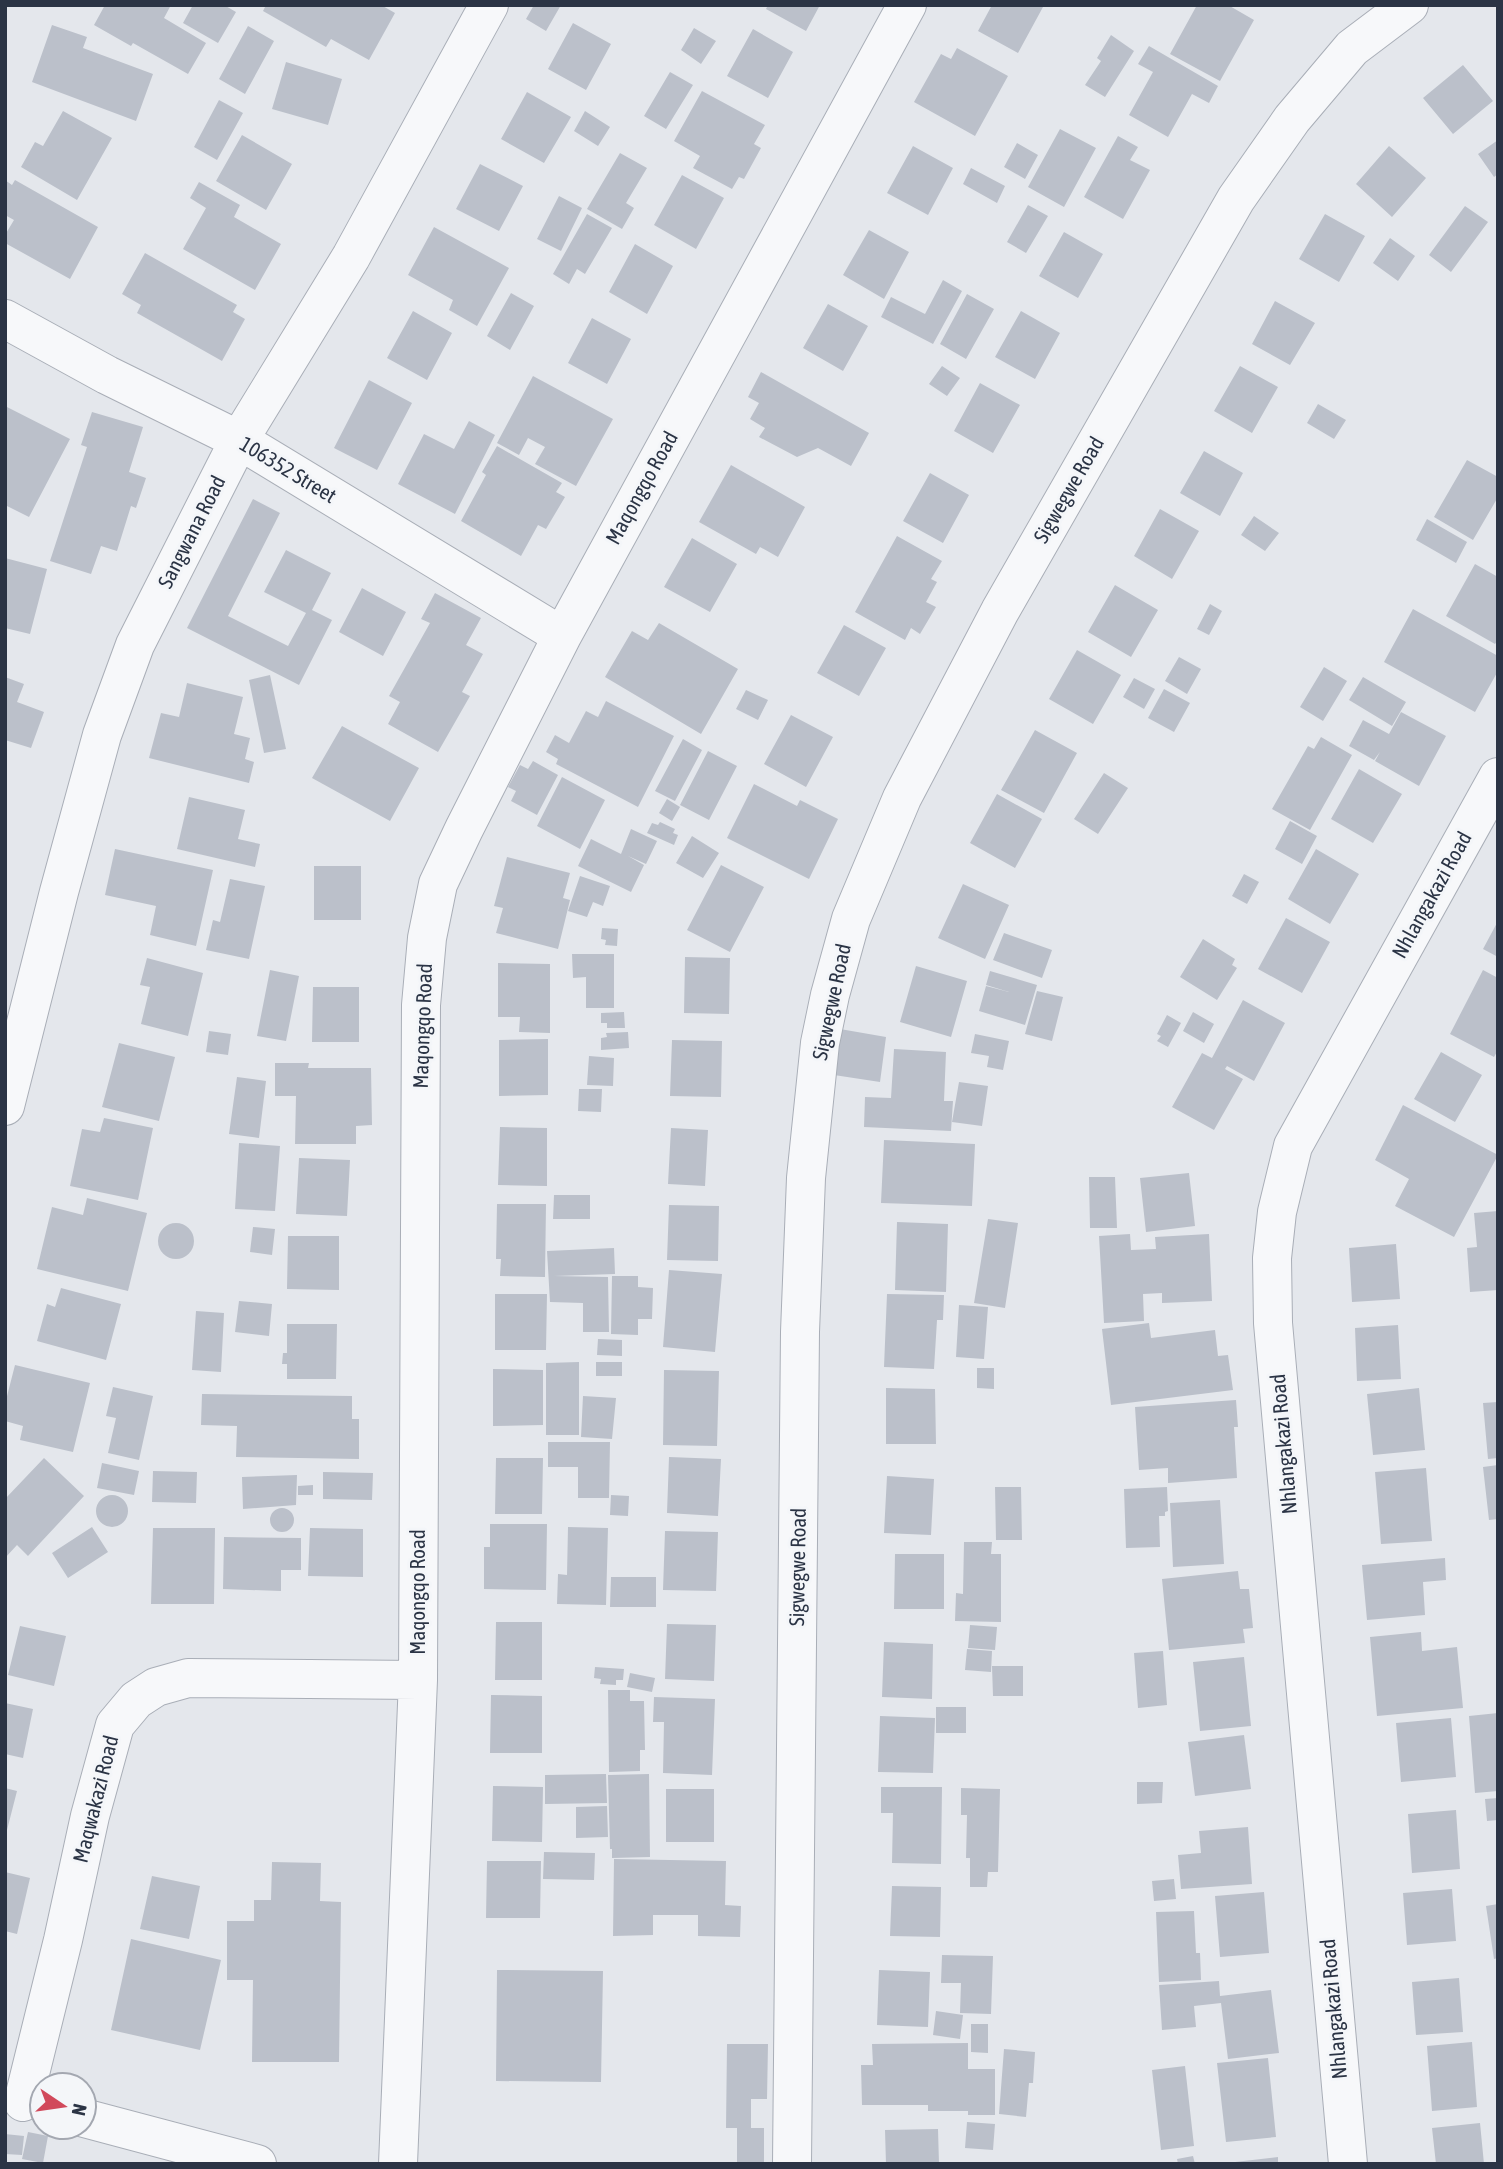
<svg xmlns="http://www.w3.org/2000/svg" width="1503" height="2169" viewBox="0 0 1503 2169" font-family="'Asap Condensed',sans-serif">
<rect width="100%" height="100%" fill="#e4e7ec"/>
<path fill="#bbc0ca" d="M105,5H171L164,18L206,43L188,74L133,43L131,46L94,25Z
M193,5H224L236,12L218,43L183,23Z
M266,5H381L395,13L369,60L331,39L326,47L263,11Z
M534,5H561L546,31L526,19Z
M768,5H820L806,31L766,9Z
M992,5H1040L1043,7L1018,53L978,31Z
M1197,5H1228L1254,20L1220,81L1170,54Z
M573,23L611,44L586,90L548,69Z
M52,25L87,37L83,48L153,74L136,121L32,82Z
M248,26L274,41L245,94L219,79Z
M694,28L716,41L701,64L681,50Z
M753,29L793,52L768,98L727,76Z
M1111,35L1134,51L1105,97L1085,85L1101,61L1097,58Z
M1149,46L1218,86L1209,103L1192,94L1168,137L1129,115L1153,72L1138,64Z
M957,48L1008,76L975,136L914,102L941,54L951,59Z
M286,62L342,79L328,125L272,109Z
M1463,65L1493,101L1453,134L1423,98Z
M670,72L693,85L666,129L644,116Z
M702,91L765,125L754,144L761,148L744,179L739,177L732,189L693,168L700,156L674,141Z
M527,92L571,117L544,163L501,139Z
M219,100L243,113L217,160L194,147Z
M63,111L112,138L77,200L21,167L35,142L43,146Z
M585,111L610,127L598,146L574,131Z
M1060,129L1096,148L1064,207L1028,187Z
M242,135L292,164L266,210L216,181Z
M1118,136L1138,147L1130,160L1150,170L1123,219L1084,197Z
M1498,140V174L1494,177L1478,154Z
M1017,143L1038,155L1025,179L1004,167Z
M913,146L953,168L928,215L887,193Z
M1389,146L1426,178L1392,217L1356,184Z
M620,153L647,168L626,203L634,208L622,229L587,209Z
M480,164L523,186L499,231L456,209Z
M971,168L1005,186L997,203L963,184Z
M682,175L724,198L696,249L654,225Z
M5,180L12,185L15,180L98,227L70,279L5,243V235L14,220L5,215Z
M199,182L240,205L234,217L281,244L255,290L183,249L206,208L190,198Z
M559,196L582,208L561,251L537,239Z
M1028,205L1048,216L1026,253L1007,242Z
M1465,206L1488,222L1451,272L1429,255Z
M587,214L612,228L585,274L577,269L569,284L553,274Z
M1325,214L1365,236L1339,282L1299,259Z
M434,227L509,268L477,326L449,310L453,300L408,275Z
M869,230L909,252L884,299L843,275Z
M1064,232L1103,254L1078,298L1039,276Z
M1390,238L1415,256L1398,281L1373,263Z
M635,244L673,266L647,314L609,292Z
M145,253L237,305L233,312L245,319L222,361L137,313L141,305L122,294Z
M943,280L962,291L933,344L881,317L891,297L925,314Z
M511,293L534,306L510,350L487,336Z
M967,294L994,309L966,359L940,344Z
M1275,301L1315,323L1290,365L1252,344Z
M828,304L868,326L843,371L803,348Z
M413,311L452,333L427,380L387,358Z
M1021,311L1060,333L1035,379L995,357Z
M592,318L631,339L607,384L568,363Z
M942,366L960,378L947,396L929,384Z
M1240,366L1278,387L1252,433L1214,411Z
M761,372L869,433L851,466L818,448L797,457L759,437L765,428L750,419L759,403L748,397Z
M533,376L613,419L576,486L535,464L545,447L528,438L519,455L497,443Z
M369,380L412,403L377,470L334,448Z
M980,383L1020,405L993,453L954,431Z
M1318,404L1346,420L1334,439L1307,423Z
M5,406L70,439L29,517L5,505Z
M92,412L143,427L129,472L146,478L136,508L131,506L117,551L101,546L91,574L50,561L87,447L81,445Z
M469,421L495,435L455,514L398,484L424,434L454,449Z
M497,446L562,483L556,492L565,497L546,529L538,525L521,556L461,521L486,475L482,472Z
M1204,451L1243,473L1220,516L1180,493Z
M1467,460L1498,477V497L1473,540L1434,517Z
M731,465L805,507L778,557L760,547L756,554L699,522Z
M930,473L969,495L943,543L903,521Z
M253,499L280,513L228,616L288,646L306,613L264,592L286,550L331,573L312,610L332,620L299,685L187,628Z
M1160,509L1199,531L1172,579L1134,556Z
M1254,516L1279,533L1265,551L1241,535Z
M1427,519L1467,542L1456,563L1416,540Z
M897,536L942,561L931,579L937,582L926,602L936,607L920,634L911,628L905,640L855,612Z
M692,538L737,564L710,612L664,587Z
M5,558L47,569L30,634L5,628Z
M1475,564L1498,577V640L1495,644L1446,616Z
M1115,585L1158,610L1131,657L1088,632Z
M362,588L406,612L383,656L339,632Z
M435,593L481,618L466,645L483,654L462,692L470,696L438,752L388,724L400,702L389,696L430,623L421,619Z
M1210,604L1222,611L1209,635L1197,629Z
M1413,609L1498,656V671L1475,712L1384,662Z
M659,623L738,669L701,734L605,677L632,631L648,640Z
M844,625L886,648L859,696L817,673Z
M1077,650L1121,675L1093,724L1049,699Z
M1179,657L1201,669L1187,694L1165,681Z
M1324,667L1347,681L1323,721L1300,707Z
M270,675L286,749L264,753L249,680Z
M5,677L24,684L17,702L44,712L31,748L5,740Z
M1363,677L1406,702L1392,726L1349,700Z
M1134,678L1155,689L1144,709L1123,697Z
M187,683L243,697L234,734L250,738L245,759L254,762L249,783L149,758L161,713L179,717Z
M1164,689L1190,703L1174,732L1148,718Z
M746,690L768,700L758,720L736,709Z
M606,701L674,736L638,807L556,764L558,759L546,752L555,735L569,743L586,711L598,717Z
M1401,712L1446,736L1419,786L1375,761L1380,752L1374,760L1349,746L1363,720L1389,734Z
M791,715L833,737L806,787L764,764Z
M342,726L419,768L390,821L312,778Z
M1035,730L1077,753L1044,813L1001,790Z
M1321,737L1352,755L1310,830L1272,809L1308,746L1314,749Z
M683,739L702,750L675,801L655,791Z
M708,751L737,766L709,820L680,805Z
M533,761L558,775L537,815L511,801L516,791L508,787L520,765L528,769Z
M1359,769L1402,794L1373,843L1331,819Z
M1104,773L1128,788L1098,834L1074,819Z
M562,777L605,800L580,849L537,826Z
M754,784L797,806L800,800L838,819L809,879L727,838Z
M997,794L1042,819L1015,868L970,843Z
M189,797L245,810L238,839L260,844L255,867L177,849Z
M667,799L680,807L672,821L659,813Z
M1290,821L1317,836L1302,864L1275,849Z
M660,822L675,829L673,833L678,835L674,845L647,833L652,823L658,825Z
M631,829L657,841L646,864L628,856L644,865L631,892L578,866L591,839L621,854Z
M692,836L719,853L703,878L676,863Z
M115,849L213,870L196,946L150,935L156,906L105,895Z
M1316,849L1359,874L1330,924L1288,899Z
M507,857L570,873L563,898L570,900L558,949L496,933L503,908L494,906Z
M721,865L764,887L730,952L687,930Z
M314,866H361V920H314Z
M1244,874L1259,882L1247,904L1232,896Z
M580,876L610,886L603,906L593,902L587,917L568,911Z
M230,879L265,886L249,959L206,950L213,920L220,922Z
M963,884L1009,905L985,959L938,938Z
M1286,918L1330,942L1302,993L1258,969Z
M1498,921V957L1483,949Z
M602,928L618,929L617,946L605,945L606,940L601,939Z
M1004,933L1052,950L1042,978L993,960Z
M1203,939L1235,959L1232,965L1237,968L1217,1000L1180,977Z
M572,954H614V1008H586V977L573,978Z
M685,957L730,958L729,1014L684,1013Z
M147,958L203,973L188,1036L141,1024L150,987L140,985Z
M498,963L550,964V1033L519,1032L520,1017H498Z
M916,966L967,981L951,1037L900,1022Z
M270,970L299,976L286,1041L257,1036Z
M1483,970L1498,978V1050L1494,1057L1450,1034Z
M990,971L1037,985L1025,1025L979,1011L986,986L1009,992L986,985Z
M313,987H359V1042H312Z
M1037,991L1063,997L1052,1041L1025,1034Z
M1243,1000L1285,1023L1254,1081L1227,1066L1225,1069L1243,1079L1214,1130L1172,1107L1202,1053L1212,1058Z
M624,1012L625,1028H607V1023H601V1013Z
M1193,1012L1214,1024L1204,1043L1183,1031Z
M1167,1015L1181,1023L1168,1047L1157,1041L1161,1036L1157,1034Z
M840,1029L886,1037L880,1082L834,1075Z
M209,1031L231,1034L228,1055L206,1052Z
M628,1032L629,1048L601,1050V1038L607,1037L606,1033Z
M975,1034L1009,1041L1003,1070L987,1067L989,1056L971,1053Z
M548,1039V1095L499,1096V1040Z
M672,1040L722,1041L721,1097L670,1096Z
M119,1043L175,1057L159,1121L102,1107Z
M894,1049L946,1052L944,1101H953L951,1131L864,1127L865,1097L891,1098Z
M1441,1052L1482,1075L1455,1122L1414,1099Z
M589,1056L614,1058L613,1086L587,1085Z
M275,1063H309L308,1068H371L372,1125L356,1126V1144H295L296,1096H275Z
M237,1077L266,1081L259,1138L229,1134Z
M959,1082L988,1086L982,1126L952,1122Z
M579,1089H602L601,1112L578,1111Z
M1403,1105L1498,1155L1454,1237L1395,1206L1409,1179L1375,1160Z
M104,1118L153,1128L138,1200L70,1186L82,1129L100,1132Z
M500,1127L547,1128V1186L498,1185Z
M671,1128L708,1130L705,1186L668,1184Z
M884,1140L975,1144L972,1206L881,1203Z
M239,1143L280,1146L275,1211L235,1209Z
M299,1158L350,1160L347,1216L296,1214Z
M1189,1173L1195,1226L1146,1232L1140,1178Z
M1089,1177H1115L1117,1228H1090Z
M554,1195H590V1219H553Z
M87,1198L147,1213L128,1291L37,1269L52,1207L83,1215Z
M497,1204H546L545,1277L500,1276L501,1259H496Z
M669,1205L719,1206L718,1261L667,1260Z
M1498,1211V1290L1470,1292L1467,1248L1477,1247L1474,1213Z
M988,1219L1018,1223L1005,1308L974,1303Z
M897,1222L948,1224L946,1292L895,1290Z
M158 1241a18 18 0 1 1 36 0a18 18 0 1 1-36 0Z
M253,1227L275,1229L272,1255L250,1252Z
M1130,1234L1131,1250L1156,1249L1155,1237L1209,1234L1212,1301L1162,1303V1293L1143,1294L1144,1321L1104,1323L1099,1236Z
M288,1236H339V1290L287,1289Z
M1396,1244L1400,1299L1352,1302L1349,1248Z
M614,1248L615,1274L554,1276L608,1277L609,1332H583V1303L550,1302L547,1251Z
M669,1270L722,1274L715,1352L663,1347Z
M612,1276H638V1287L653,1288L652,1319H638V1335L611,1334Z
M61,1288L121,1304L106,1360L37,1341L47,1304L55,1307Z
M495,1294H547L546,1350H495Z
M887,1294L944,1295L943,1320H937L934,1369L884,1367Z
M239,1301L272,1304L269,1336L235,1332Z
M959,1305L988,1307L984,1359L956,1357Z
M196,1311L224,1313L221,1372L192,1370Z
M1149,1323L1151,1338L1215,1330L1218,1356L1228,1355L1233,1390L1111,1405L1102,1329Z
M287,1324H337L336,1379H287V1364H282L283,1353H287Z
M1398,1325L1401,1379L1357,1381L1355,1328Z
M598,1339L622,1340V1356L597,1355Z
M579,1362V1435H546V1363Z
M596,1362H622V1376H596Z
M15,1365L90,1383L73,1452L20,1440L23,1426L5,1421V1404Z
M977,1368H994V1389L977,1388Z
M493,1369L543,1370V1425L493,1426Z
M664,1370L719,1371L717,1446L663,1445Z
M113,1387L153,1396L139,1460L108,1453L116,1418L106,1416Z
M886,1388L935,1389L936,1444H886Z
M1419,1388L1425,1450L1373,1455L1367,1394Z
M202,1394L352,1396V1419H359V1459L236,1457L237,1426L201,1425Z
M583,1396L616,1398L612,1439L581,1437Z
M1236,1400L1238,1427H1234L1237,1478L1168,1483V1468L1139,1470L1135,1407Z
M1498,1402V1458L1488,1459L1483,1403Z
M548,1442H610L609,1498H578V1467H548Z
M669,1457L721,1459L718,1516L667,1513Z
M44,1458L84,1496L28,1556L17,1545L5,1558V1499Z
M496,1458H543L542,1514H495Z
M102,1463L139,1471L134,1495L97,1488Z
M1498,1465V1519L1489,1520L1483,1467Z
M1426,1468L1432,1541L1381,1544L1375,1472Z
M153,1471L197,1472L196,1503L152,1502Z
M323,1472L373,1473L372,1500L323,1499Z
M297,1475L296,1505L243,1509L242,1477Z
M887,1476L934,1479L931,1535L884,1533Z
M313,1485V1495H298V1486Z
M995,1487H1021L1022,1540H996Z
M1167,1487L1168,1511L1165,1512V1516H1159L1160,1547L1126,1548L1124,1489Z
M611,1495L629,1496L628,1516L610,1515Z
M96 1511a16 16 0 1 1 32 0a16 16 0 1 1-32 0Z
M1220,1500L1224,1564L1173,1567L1170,1503Z
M270 1520a12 12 0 1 1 24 0a12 12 0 1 1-24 0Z
M490,1524H547L546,1590L484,1589V1547H490Z
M92,1527L108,1552L68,1578L52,1553Z
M568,1527L608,1528L606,1605L557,1604L558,1574L567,1575Z
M153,1528H215L214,1604H151Z
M310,1528L363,1529V1577L308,1576Z
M665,1531L718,1532L716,1591L663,1590Z
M224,1537L301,1538V1570H281V1591L223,1589Z
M964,1542H992L991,1554H1001V1622L955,1621L956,1593L963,1594Z
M895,1554H944V1609H894Z
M1445,1558L1446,1580L1423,1582L1425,1615L1367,1620L1362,1565Z
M1238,1571L1240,1589H1249L1253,1628L1243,1629L1245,1643L1169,1650L1162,1579Z
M611,1577H656V1607H610Z
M496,1622H542V1680H495Z
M667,1624L716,1625L714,1681L665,1679Z
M970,1625L997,1627L995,1650L968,1648Z
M20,1626L66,1636L54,1686L8,1675Z
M1421,1632L1422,1651L1457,1647L1463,1708L1377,1716L1370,1637Z
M884,1642L933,1644L932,1699L882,1697Z
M967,1649L992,1651L991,1672L965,1670Z
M1163,1651L1167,1705L1138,1708L1134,1653Z
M1244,1657L1251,1726L1200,1731L1193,1662Z
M992,1666H1023V1696H993Z
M595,1667L624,1669L623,1680H616V1685L600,1684L601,1679L594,1678Z
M630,1673L655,1678L652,1692L627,1687Z
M608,1690H630V1701H644L645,1750H640V1771L609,1772Z
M491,1695L542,1696V1753H490Z
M654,1697L715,1699L712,1775L663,1773L664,1722H653Z
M5,1703L33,1709L23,1758L5,1754Z
M936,1707H966V1733H936Z
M1498,1713V1791L1475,1793L1469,1716Z
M880,1716L935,1718L933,1773L878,1772Z
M1451,1718L1456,1777L1401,1782L1396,1723Z
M1244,1735L1251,1789L1195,1796L1188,1742Z
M606,1774L607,1803L545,1804V1775Z
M649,1774L650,1857L612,1858V1849H610L608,1775Z
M1137,1782H1163L1162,1803L1137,1804Z
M493,1786L543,1787L542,1842L492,1841Z
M881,1787H942L941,1864L892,1863L893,1813H881Z
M5,1788L17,1791L6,1834H5Z
M961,1788L1000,1789L998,1872H988L987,1887H970V1858H966L967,1815H961Z
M666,1789H714V1842H666Z
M1498,1798V1820L1487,1821L1485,1799Z
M607,1806L608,1837L576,1838V1807Z
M1456,1810L1460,1869L1412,1873L1408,1814Z
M1248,1827L1252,1884L1181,1889L1178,1855L1201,1853L1199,1831Z
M544,1852L595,1853L594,1880L543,1879Z
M614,1859L726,1861L725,1905L741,1906L740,1937L698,1936V1915H653V1935L613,1936Z
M487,1861H541L540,1918H486Z
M272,1862L321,1863L320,1901L341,1902L339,2062H252L253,1980H227V1921H254V1900H271Z
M5,1872L30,1878L17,1934L5,1931Z
M152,1876L200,1886L189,1939L140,1929Z
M1174,1879L1176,1899L1154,1901L1152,1881Z
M892,1886L941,1887L940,1937L890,1936Z
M1452,1889L1456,1941L1407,1945L1403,1893Z
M1264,1892L1269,1953L1220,1957L1215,1896Z
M1498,1904V1958L1494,1959L1486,1906Z
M1194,1911L1196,1953H1200L1201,1980L1159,1982L1156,1912Z
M131,1939L221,1960L200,2050L111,2030Z
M942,1955L993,1956L991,2014L960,2013L961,1983H941Z
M497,1970L603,1971L601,2082L496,2081Z
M879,1970L930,1972L928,2027L877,2025Z
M1459,1978L1463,2032L1416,2035L1412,1982Z
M1219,1981L1220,1996L1271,1990L1279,2053L1228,2059L1221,2003L1194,2006L1196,2027L1162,2030L1159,1985Z
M936,2011L963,2015L960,2039L933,2035Z
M971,2024H988V2053L971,2052Z
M1472,2042L1477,2107L1432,2111L1427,2046Z
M968,2043V2069H995V2115H968V2111H928V2105H862L861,2065H873L872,2044Z
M727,2044H768L767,2099H751V2128H764V2164H737V2128H726Z
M1004,2049L1035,2052L1033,2083H1029L1026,2117L999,2114Z
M1268,2058L1276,2137L1226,2142L1217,2063Z
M1185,2066L1194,2146L1161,2150L1152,2070Z
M967,2122L995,2124L993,2150L965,2148Z
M1480,2123L1484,2164H1436L1432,2128Z
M938,2129L939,2164H886L885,2130Z
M28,2132L48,2136L43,2163L22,2159Z
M5,2134L24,2136L22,2155L5,2154Z
M1193,2156L1195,2164H1178L1177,2159Z
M1278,2157V2164H1235V2162Z"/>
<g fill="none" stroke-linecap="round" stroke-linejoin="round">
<defs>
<path id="minor" d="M5,319L107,375L239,440L562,636
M5,1106L59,892L102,735L135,645L239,440L351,257L489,5
M23,2102L63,1940L90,1816L115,1725L136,1700L156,1687L188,1678L418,1680
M84,2118L257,2164
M398,2164L418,1680L421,1005L427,938L438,884L464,829L562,636L907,5
M792,2164L800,1332L806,1178L820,1043L830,995L851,919L902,798L1000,611L1236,199L1292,119L1352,48L1409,5
M1348,2164L1273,1323L1272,1258L1277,1212L1293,1146L1498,777"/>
</defs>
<use href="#minor" stroke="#a9aeb7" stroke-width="40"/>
<use href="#minor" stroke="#f7f8fa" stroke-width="38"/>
</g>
<g text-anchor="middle" stroke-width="6" stroke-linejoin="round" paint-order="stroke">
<g font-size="21" fill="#2b3445" stroke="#f4f6f9">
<text transform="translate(288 470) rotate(31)" y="7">106352 Street</text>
<text transform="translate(642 488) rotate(-61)" y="7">Maqongqo Road</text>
<text transform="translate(1069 490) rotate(-60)" y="7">Sigwegwe Road</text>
<text transform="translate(192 532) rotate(-63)" y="7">Sangwana Road</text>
<text transform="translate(1432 895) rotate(-61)" y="7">Nhlangakazi Road</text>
<text transform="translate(832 1002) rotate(-78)" y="7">Sigwegwe Road</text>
<text transform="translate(423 1026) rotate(-88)" y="7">Maqongqo Road</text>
<text transform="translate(1284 1444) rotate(-95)" y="7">Nhlangakazi Road</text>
<text transform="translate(798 1567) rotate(-89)" y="7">Sigwegwe Road</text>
<text transform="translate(418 1592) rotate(-90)" y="7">Maqongqo Road</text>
<text transform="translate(96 1799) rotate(-76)" y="7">Maqwakazi Road</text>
<text transform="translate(1334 2009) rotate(-95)" y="7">Nhlangakazi Road</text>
</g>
</g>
<rect width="1503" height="2169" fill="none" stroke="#2b3445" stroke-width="14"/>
<g transform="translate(63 2106) rotate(103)"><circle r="33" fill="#f4f6f9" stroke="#a4a8b1" stroke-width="2"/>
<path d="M0-5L12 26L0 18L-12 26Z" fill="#d1495b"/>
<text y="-10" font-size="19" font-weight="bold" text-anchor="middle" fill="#2b3445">N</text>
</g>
</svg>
